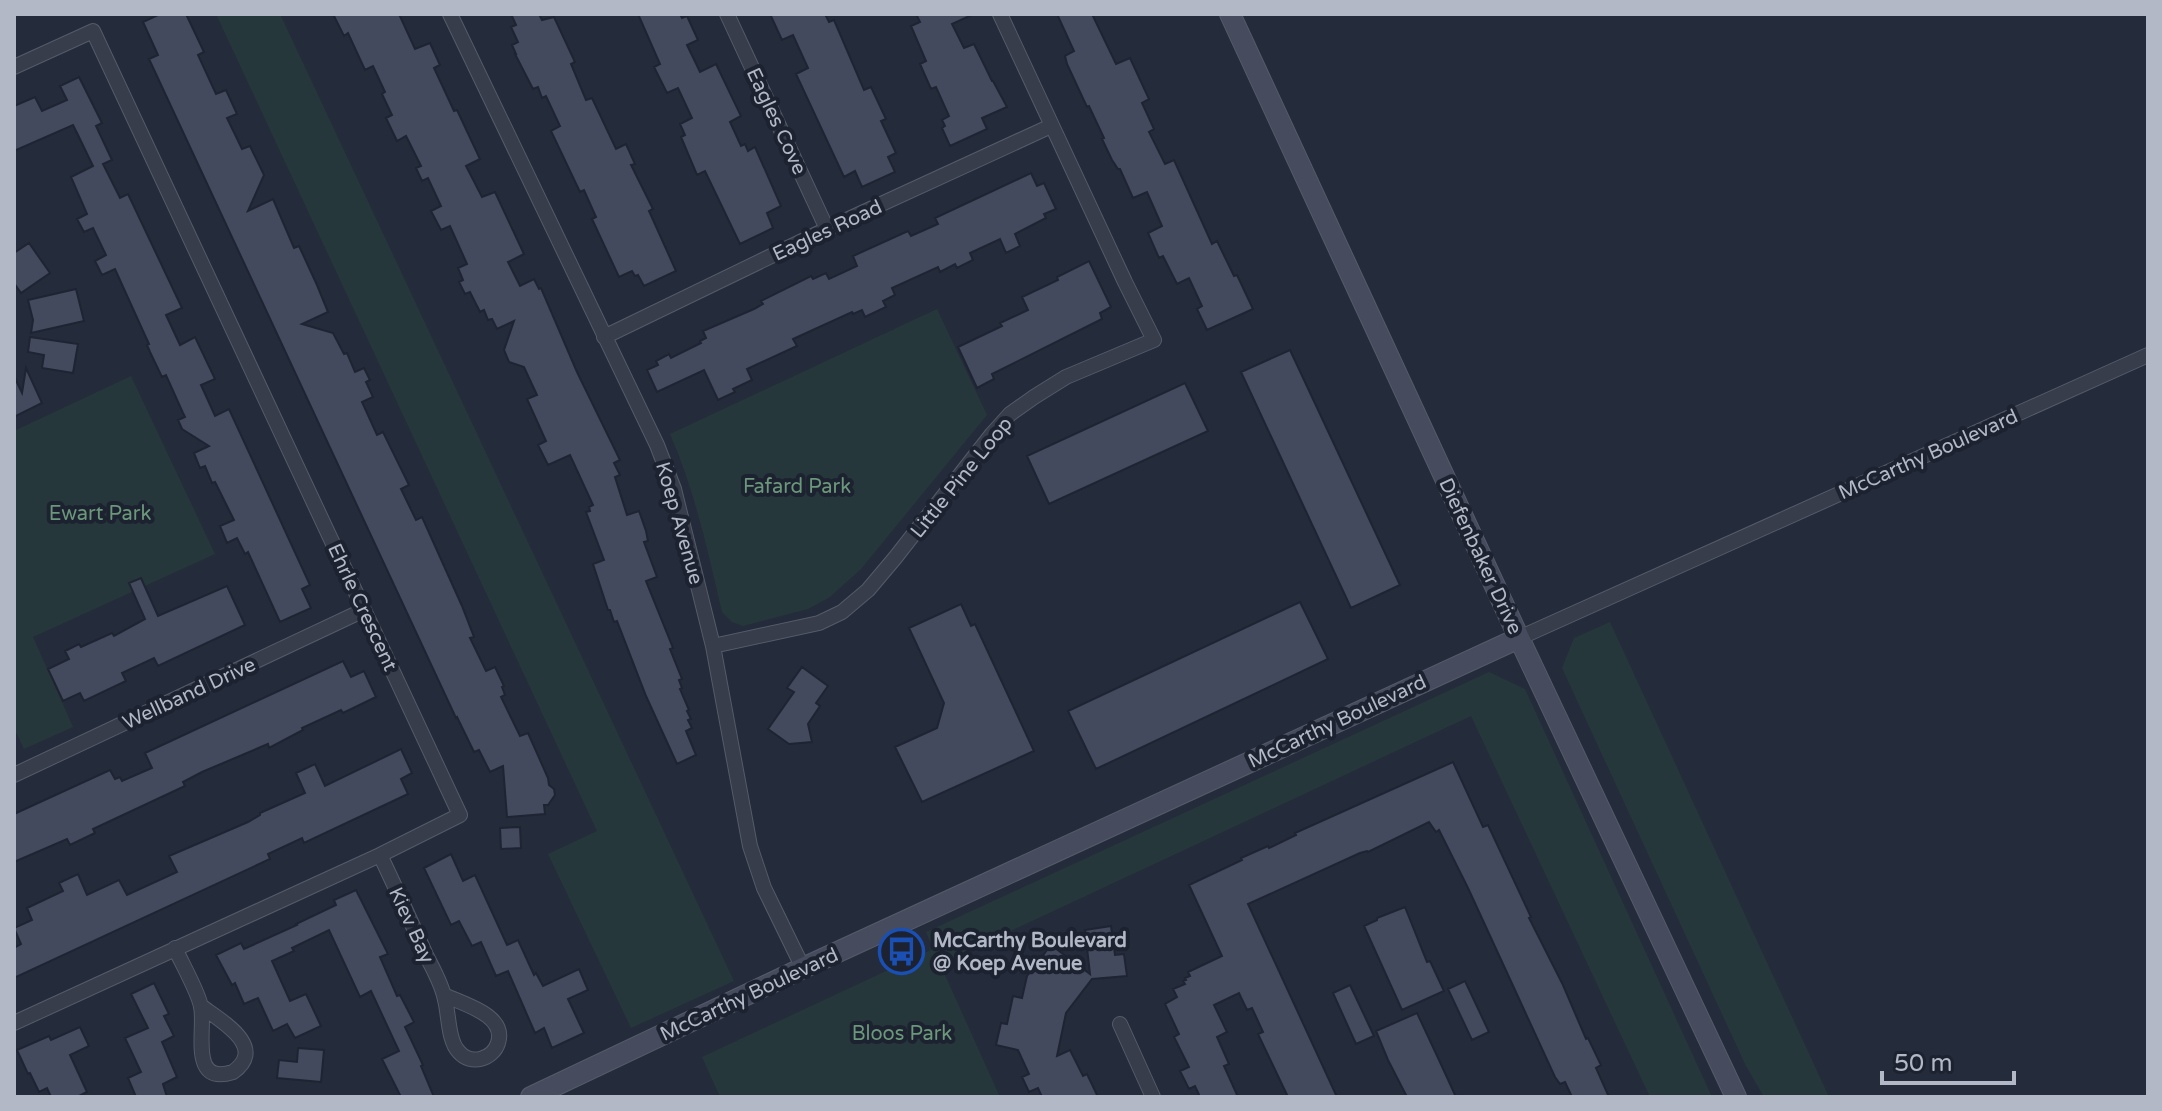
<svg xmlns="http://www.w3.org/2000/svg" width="2162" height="1111" viewBox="0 0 2162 1111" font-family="'Varela Round',sans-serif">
<rect width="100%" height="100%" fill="#242b3b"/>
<path fill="#26373c" d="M216,14H280L734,981L631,1028L548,854L597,831Z
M937,309L987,415L861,569L830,597L808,609L743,626L732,622L722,612C708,552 695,491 670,434Z
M131,376L215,554L33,637L73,727L24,749L14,728V431Z
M1610,622L1829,1097H1764L1746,1066L1562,668L1574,638Z
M1489,672L1525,689L1712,1097H1650L1471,716L940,964L1000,1097H720L702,1057L933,949L926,932Z"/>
<path fill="#434a5d" stroke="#1f2432" stroke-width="2" d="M160,14H186L204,52L198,55L216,94L226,90L237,114L227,118L242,149L250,146L264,175L248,211L273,199L294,248L299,246L317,285L328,312L302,324L333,333L344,354L347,353L355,372L364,368L370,380L366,382L373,397L362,402L377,435L383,432L409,485L401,489L416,520L422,517L462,606L474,637L470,638L486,671L495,667L504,686L502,687L505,695L501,697L520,736L528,733L548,778L549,785L554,789L555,795L548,805H544L545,814L507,817L503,766L490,772L479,750L474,752L457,717L456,718L149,59L158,55L143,22Z
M333,14H399L415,49L430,43L440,65L434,68L454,111L457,110L480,159L466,166L482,197L495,192L524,254L508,262L520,286L534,279L539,289L541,288L577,372L620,460L614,463L620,475L615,477L627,515L639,511L646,531L648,541L644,542L657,577L646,581L673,648L670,649L682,679L679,680L682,688L680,689L689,710L687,711L691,719L688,720L692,728L686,731L696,755L677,764L646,696L617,621L614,622L610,610H608L593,564L604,560L586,512L590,511L589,507L593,505L570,455L548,465L538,445L546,441L527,399L537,395L524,367L509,362L504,350L514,321L497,329L492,319L488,320L484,310L480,312L470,292L465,294L459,282L463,280L458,268L467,264L450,226L441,230L431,211L441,206L428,178L422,181L416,168L421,166L406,136L397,141L386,118L392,115L382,94L385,92L373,66L365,70L348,33L344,36Z
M511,14H539L542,20L554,17L575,62L571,64L586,100L592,98L616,149L626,144L635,164L631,165L653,209L649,211L676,271L644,286L638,275L635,276L632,271L619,277L592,219L596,217L584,190L580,192L551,131L560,126L546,96L542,98L538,87L533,89L515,54H516L512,45L518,42L511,27L516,25Z
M638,14H680L682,18L687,16L698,40L687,45L700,72L716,64L741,116L730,122L741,146L745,144L748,151L755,147L781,206L767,213L773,228L740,244L705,171L697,175L681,137L685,135L680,124L692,118L678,88L667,93L654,67L660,64Z
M770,14H825L829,22L834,20L864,90L871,87L886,119L881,121L896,153L888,157L895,172L862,187L855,171L844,177L796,74L808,68L793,35L782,40Z
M916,14H974L952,24L964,48L974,44L992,81H993L1007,107L982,118L987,129L950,146L942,128L945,126L942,120L949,116L936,87L931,89L920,64L926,61L911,26L920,22Z
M1057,14H1092L1116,64L1130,58L1149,99L1142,103L1154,129L1149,132L1165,164L1174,160L1212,244L1217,241L1234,276L1237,275L1253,309L1207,330L1197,309L1202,306L1189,278L1177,284L1163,256L1159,258L1148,233L1162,226L1147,192L1133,198L1120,169H1118L1112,160L1102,139L1104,138L1089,106L1087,107L1067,64L1065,56L1074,51Z
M79,77L102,123L96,126L112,160L103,164L120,198L128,194L182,308L166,315L180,345L195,337L215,379L201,385L215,416L229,409L310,585L302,589L311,608L280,622L248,552L245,554L237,538L227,543L220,526L234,520L215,482L212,483L205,466L200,468L194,453L209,446L182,429L178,420L185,417L183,413L166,375L162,377L150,352L147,345L149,344L115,269L102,275L95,261L106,255L93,228L84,232L77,219L87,214L71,177L93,166L78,135L73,125L14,151V106L35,97L42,111L67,100L60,86Z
M1031,173L1037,186L1044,183L1056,209L1044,214L1046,218L1015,234L1020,246L1006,253L1000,239L970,253L973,260L957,268L955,264L940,272L938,267L892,288L895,295L883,301L886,307L865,317L862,310L853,314L852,312L793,339L797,346L747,369L752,380L733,389L735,392L718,400L704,370L657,392L647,370L658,365L656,361L669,354L671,358L701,343L700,341L706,338L703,331L754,309L763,304L761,301L811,276L813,279L826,273L829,279L857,266L853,256L908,231L911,236L938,224L935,218Z
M29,243L50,273L21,293L14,283V253Z
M1089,261L1111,307L1100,313L1102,319L992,374L994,379L977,388L958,347L1002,326L1000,323L1028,310L1022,297L1058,280L1057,277Z
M76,289L84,321L31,333L33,320L28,300Z
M30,337L78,344L73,373L42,368L44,355L28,352Z
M1290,350L1400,585L1351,608L1241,372Z
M26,368L42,403L14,417V376L22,393Z
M1185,383L1208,431L1049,504L1027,456Z
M141,578L158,616L227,586L245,625L158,666L154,658L122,673L126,681L84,701L80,693L63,701L48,669L69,659L65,651L79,644L81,647L112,633L114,636L145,619L129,583Z
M1300,602L1328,659L1096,769L1068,711Z
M961,604L971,626L975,624L1034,751L922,802L895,747L937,728L944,703L909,628Z
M343,661L351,677L364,671L376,697L343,713L341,710L302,728L303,730L269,748L268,744L202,772L183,782L185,786L93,829L95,833L70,845L67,839L14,862V814L110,770L115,779L120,777L122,781L152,768L145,753Z
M802,667L828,686L816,703L820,706L808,724L812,742L789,744L768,729L794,692L787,688Z
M401,749L412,773L401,779L408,794L304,843L302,838L268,854L270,859L14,978V948L21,944L14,928L32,920L27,908L63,891L59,883L78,874L87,895L119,880L127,895L177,872L169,856L248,822L260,815V813L305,793L296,773L315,764L325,786Z
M1453,762L1483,827L1488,825L1531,917L1529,918L1563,985L1586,1039L1588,1038L1601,1065L1596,1068L1609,1097H1572L1565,1082L1560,1084L1555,1077L1468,888L1439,830L1436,832L1429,822L1368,852L1367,851L1360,853L1248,904L1337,1097H1288L1258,1034L1263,1032L1252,1008L1247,1010L1239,993L1214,1005L1227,1032L1217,1037L1229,1064L1224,1066L1238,1097H1200L1195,1086L1189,1089L1180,1071L1189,1067L1174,1037L1179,1034L1165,1004L1177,997L1173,989L1185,984L1183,981L1186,980L1185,978L1190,976L1188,972L1222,956L1189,885L1242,860L1241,858L1268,846L1269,848L1296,835L1295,833Z
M520,827L521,848L501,849L500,828Z
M451,854L463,881L475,875L507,945L518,940L534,975L536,973L543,986L579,969L588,990L568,999L584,1033L552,1048L544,1028L535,1033L508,971L496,976L481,942L472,946L459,921L451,925L424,868Z
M356,890L388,954L380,957L397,996L400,995L414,1022L405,1027L423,1065L421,1066L434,1097H401L382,1059L399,1051L371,991L360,997L329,930L292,948L294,951L272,961L290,1001L306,994L321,1026L295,1038L287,1024L273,1031L258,998L244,1004L235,983L232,985L216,955L241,943L244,949L297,925L296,924L336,905L334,900Z
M1405,907L1427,962L1430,961L1444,991L1402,1010L1364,926L1377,920V918Z
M1111,926L1115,955L1124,954L1127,976L1092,979L1066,1013L1057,1056L1070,1050L1083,1076L1087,1074L1098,1097H1042L1038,1088L1029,1092L1022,1077L1029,1074L1018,1050L996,1045L1001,1023L1007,1024L1013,996L1022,998L1027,976L1051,945L1090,974L1085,930Z
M1465,981L1489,1032L1472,1040L1448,989Z
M154,983L169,1014L164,1016L174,1036L162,1042L177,1077L163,1084L167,1097H136L128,1078L141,1072L125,1038L148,1028L131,994Z
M1350,985L1374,1036L1356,1044L1333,993Z
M1417,1013L1439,1060L1456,1097H1407L1388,1060L1376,1031Z
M80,1027L89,1046L70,1055L87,1092L77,1097H51L47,1088L39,1092L30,1073L28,1074L17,1050L49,1036L51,1040Z
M298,1048L324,1050L321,1082L277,1078L279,1060L297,1062Z"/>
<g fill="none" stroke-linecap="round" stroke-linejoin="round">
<defs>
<path id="minor" d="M450,14L657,445L674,489L713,646L750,846L764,888L803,968
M727,14L827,229
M14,67L93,31L460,815L380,855L14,1023
M604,337L827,229L1051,126
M1519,638L2148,355
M713,646L819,623L842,612L868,590L895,558L992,434L1010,414L1034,397L1066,377L1154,340L1125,282L1000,14
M14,775L364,610
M380,855C396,888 411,922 426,955C433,969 442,984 445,1000C449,1015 448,1041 459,1052C471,1066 493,1059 498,1043C507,1015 463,1004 444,995
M175,948C181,962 199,993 201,1007C206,1029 188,1086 233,1072C268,1047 221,1021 201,1006
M1120,1024L1153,1097"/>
<path id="secondary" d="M1230,14L1519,638L1736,1097
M531,1097L803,968L1519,638"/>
</defs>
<use href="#minor" stroke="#555b69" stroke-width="16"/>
<use href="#secondary" stroke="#555b69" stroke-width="22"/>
<use href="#minor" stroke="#373d4b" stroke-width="14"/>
<use href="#secondary" stroke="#464c5e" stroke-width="20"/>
</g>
<defs>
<symbol id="bus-ring" viewBox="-11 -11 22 22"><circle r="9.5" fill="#1d2230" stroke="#1a4fb4" stroke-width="1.5"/><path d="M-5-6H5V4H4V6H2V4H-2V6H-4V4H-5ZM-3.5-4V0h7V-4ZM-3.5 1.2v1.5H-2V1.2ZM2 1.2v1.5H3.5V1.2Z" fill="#1a4fb4"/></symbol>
</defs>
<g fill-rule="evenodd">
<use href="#bus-ring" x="876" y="926" width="51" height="51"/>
</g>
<g text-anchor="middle" stroke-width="8" stroke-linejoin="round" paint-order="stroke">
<g font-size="20" fill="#b3b8c7" stroke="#1d2230">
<text transform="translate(777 121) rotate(65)" y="7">Eagles Cove</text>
<text transform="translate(827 230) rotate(-25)" y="7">Eagles Road</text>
<text transform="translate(1928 454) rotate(-24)" y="7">McCarthy Boulevard</text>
<text transform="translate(961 477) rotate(-51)" y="7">Little Pine Loop</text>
<text transform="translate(680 523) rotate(74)" y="7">Koep Avenue</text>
<text transform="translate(1481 556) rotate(65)" y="7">Diefenbaker Drive</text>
<text transform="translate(363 607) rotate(65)" y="7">Ehrle Crescent</text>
<text transform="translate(189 693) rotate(-25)" y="7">Wellband Drive</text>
<text transform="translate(1337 721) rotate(-25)" y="7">McCarthy Boulevard</text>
<text transform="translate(412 925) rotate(65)" y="7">Kiev Bay</text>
<text transform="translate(749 994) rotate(-25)" y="7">McCarthy Boulevard</text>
</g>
<g font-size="20" fill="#6b977a" stroke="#1d2230">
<text x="797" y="493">Fafard Park</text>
<text x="100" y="520">Ewart Park</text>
<text x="902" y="1040">Bloos Park</text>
</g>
<g font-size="20" font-weight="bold" fill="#b3b8c7" stroke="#1d2230" text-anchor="start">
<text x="933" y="947">McCarthy Boulevard<tspan x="933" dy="23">@ Koep Avenue</tspan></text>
</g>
</g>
<rect width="2162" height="1111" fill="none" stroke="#b3b8c7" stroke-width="32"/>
<path d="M1882 1071v12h132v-12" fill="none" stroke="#b3b8c7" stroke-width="4"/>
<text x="1894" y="1071" font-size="24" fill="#b3b8c7" stroke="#1d2230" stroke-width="6" paint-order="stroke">50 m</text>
</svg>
